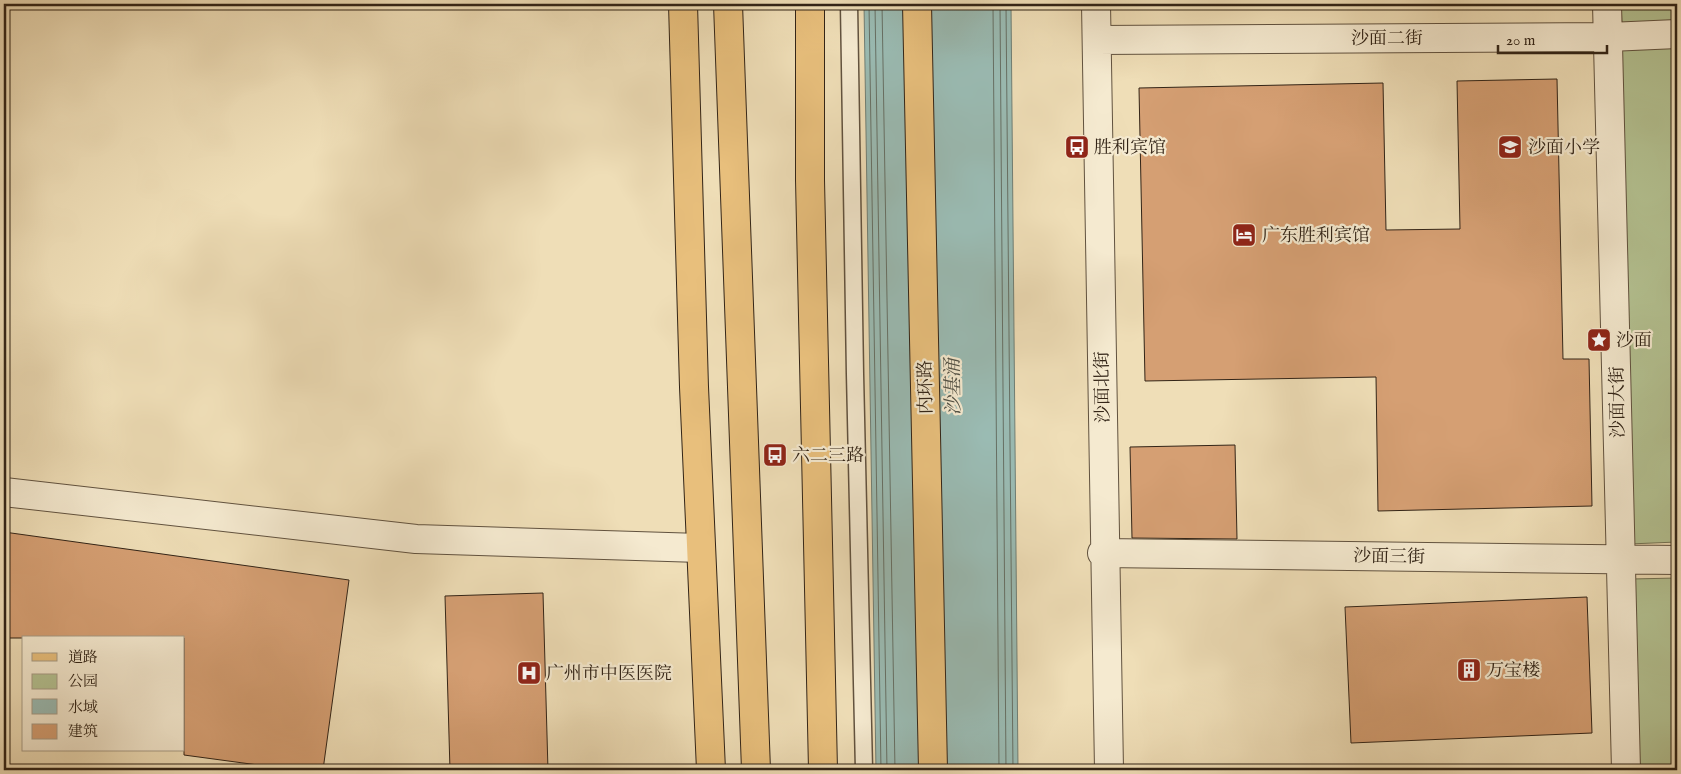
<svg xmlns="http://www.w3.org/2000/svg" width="1681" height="774" viewBox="0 0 1681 774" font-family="'IM FELL English','Noto Serif SC',serif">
<rect width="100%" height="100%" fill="#efdeb7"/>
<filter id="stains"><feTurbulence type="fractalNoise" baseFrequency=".004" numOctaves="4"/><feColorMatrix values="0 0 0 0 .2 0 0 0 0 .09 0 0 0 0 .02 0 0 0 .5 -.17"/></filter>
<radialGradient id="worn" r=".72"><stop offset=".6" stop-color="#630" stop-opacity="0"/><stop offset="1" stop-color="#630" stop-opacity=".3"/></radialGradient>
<path fill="#b4c292" stroke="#737354" d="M1621,4H1677V22L1622,24Z
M1677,46V542L1629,544L1620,50Z
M1677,578V770H1636L1631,579Z"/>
<path fill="#9abbb3" stroke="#707f75" d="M864,4H1011L1018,770H876Z"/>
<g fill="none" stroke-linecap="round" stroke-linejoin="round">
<path stroke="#667065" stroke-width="1" d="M869,4L881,770
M875,4L887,770
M882,4L895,770
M993,4L999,770
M1000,4L1006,770
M1006,4L1013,770"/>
</g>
<path fill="#d59f73" stroke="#322417" d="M1557,79L1563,359H1589L1592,506L1378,511L1376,377L1145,381L1139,88L1383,83L1386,230L1460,229L1457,81Z
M1235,445L1237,539L1132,538L1130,447Z
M4,532L349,580L323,770H295L184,755V638H4Z
M543,593L548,770H512V769L450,770L445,596Z
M1587,597L1592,733L1351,743L1345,607Z"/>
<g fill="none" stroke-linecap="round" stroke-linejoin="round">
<defs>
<path id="lane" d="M849,4L855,374L864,770"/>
<path id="street" d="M1096,4L1109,770
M1607,4L1626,770
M1097,40L1609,37L1677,34
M4,492L416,539L700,548
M1102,553L1677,560"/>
<path id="primary" d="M683,4L694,387L711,770
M728,4L756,770"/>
<path id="highway" d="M810,4V180L823,770
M917,4L933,770"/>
</defs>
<use href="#lane" stroke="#61523f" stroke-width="19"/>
<use href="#street" stroke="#61523f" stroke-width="30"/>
<use href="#primary" stroke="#322417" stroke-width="30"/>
<use href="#highway" stroke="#322417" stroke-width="30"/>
<use href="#lane" stroke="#f5ead0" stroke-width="16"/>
<use href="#street" stroke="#f5ead0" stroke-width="28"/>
<use href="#primary" stroke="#e8bf7c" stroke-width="28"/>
<use href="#highway" stroke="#e8bf7c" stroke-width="28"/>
</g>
<defs>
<symbol id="bus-square" viewBox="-11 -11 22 22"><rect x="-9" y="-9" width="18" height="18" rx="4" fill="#8f2418" stroke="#f5ead0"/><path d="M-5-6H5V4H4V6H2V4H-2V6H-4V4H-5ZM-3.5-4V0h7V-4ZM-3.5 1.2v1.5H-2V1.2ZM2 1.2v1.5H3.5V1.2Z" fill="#fff"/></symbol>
<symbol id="school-square" viewBox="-11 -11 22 22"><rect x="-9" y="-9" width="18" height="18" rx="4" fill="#8f2418" stroke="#f5ead0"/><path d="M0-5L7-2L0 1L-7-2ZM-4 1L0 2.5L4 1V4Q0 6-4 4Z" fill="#fff"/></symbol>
<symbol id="hotel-square" viewBox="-11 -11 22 22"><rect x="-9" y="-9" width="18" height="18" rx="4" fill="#8f2418" stroke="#f5ead0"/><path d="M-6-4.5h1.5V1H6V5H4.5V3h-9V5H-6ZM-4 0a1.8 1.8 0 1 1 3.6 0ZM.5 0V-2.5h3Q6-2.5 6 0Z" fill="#fff"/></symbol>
<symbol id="sight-square" viewBox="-11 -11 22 22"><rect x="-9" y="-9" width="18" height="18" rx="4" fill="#8f2418" stroke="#f5ead0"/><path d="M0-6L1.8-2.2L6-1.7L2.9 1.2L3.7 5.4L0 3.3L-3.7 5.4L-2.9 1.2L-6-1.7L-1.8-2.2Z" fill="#fff"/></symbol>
<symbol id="building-square" viewBox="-11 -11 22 22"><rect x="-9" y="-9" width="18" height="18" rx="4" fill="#8f2418" stroke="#f5ead0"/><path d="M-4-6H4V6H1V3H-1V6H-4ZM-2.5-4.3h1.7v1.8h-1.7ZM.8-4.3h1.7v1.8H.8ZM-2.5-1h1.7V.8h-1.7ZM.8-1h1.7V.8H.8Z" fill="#fff"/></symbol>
<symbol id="hospital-square" viewBox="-11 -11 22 22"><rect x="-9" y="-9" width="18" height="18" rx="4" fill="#8f2418" stroke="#f5ead0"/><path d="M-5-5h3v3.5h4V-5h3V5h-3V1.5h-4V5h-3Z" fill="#fff"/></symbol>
</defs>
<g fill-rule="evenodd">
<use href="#bus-square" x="1063" y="133" width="28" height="28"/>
<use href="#school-square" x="1496" y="133" width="28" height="28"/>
<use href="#hotel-square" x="1230" y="221" width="28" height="28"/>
<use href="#sight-square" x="1585" y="326" width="28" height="28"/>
<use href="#bus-square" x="761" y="441" width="28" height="28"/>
<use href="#building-square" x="1455" y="656" width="28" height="28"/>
<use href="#hospital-square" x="515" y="659" width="28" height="28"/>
</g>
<g text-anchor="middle" stroke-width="4.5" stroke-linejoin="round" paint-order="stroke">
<g font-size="18" fill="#322417" stroke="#f5ead0">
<text x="1387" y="44">沙面二街</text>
<text transform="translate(925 387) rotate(-91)" y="6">内环路</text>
<text transform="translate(1102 387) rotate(-91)" y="6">沙面北街</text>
<text transform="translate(1617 402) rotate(-91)" y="6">沙面大街</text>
<text transform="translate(1389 556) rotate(1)" y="6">沙面三街</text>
</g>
<g font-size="18" fill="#322417" stroke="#f5ead0" text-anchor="start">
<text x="1094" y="153">胜利宾馆</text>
<text x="1528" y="153">沙面小学</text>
<text x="1262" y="241">广东胜利宾馆</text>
<text x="1616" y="346">沙面</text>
<text x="792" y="461">六二三路</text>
<text x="1486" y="676">万宝楼</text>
<text x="546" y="679">广州市中医医院</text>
</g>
<g font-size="19" font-style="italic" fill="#515146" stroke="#f5ead0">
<text transform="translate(952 387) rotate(-91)" y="7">沙基涌</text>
</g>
</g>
<rect width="1681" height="774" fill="none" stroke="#efdeb7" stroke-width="20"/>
<rect x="5" y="5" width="1671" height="764" fill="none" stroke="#322417" stroke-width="2.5"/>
<rect x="10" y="10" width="1661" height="754" fill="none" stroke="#322417"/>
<rect x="22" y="636" width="162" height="115" fill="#f5ead0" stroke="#a79b86"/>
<rect x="32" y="653" width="25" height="8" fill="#e8bf7c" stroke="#a79b86"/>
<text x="68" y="662" font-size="15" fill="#322417">道路</text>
<rect x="32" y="674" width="25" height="15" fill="#b4c292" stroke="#a79b86"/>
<text x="68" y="686" font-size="15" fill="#322417">公园</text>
<rect x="32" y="699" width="25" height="15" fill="#9abbb3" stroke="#a79b86"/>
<text x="68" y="712" font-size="15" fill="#322417">水域</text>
<rect x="32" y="724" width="25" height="15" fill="#d59f73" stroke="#a79b86"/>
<text x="68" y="736" font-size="15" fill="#322417">建筑</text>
<path d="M1498 45v8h109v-8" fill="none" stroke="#322417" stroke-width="2.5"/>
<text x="1506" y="45" font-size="15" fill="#322417" stroke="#f5ead0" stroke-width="4" paint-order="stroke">20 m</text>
<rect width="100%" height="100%" filter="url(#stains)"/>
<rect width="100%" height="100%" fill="url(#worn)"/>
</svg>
